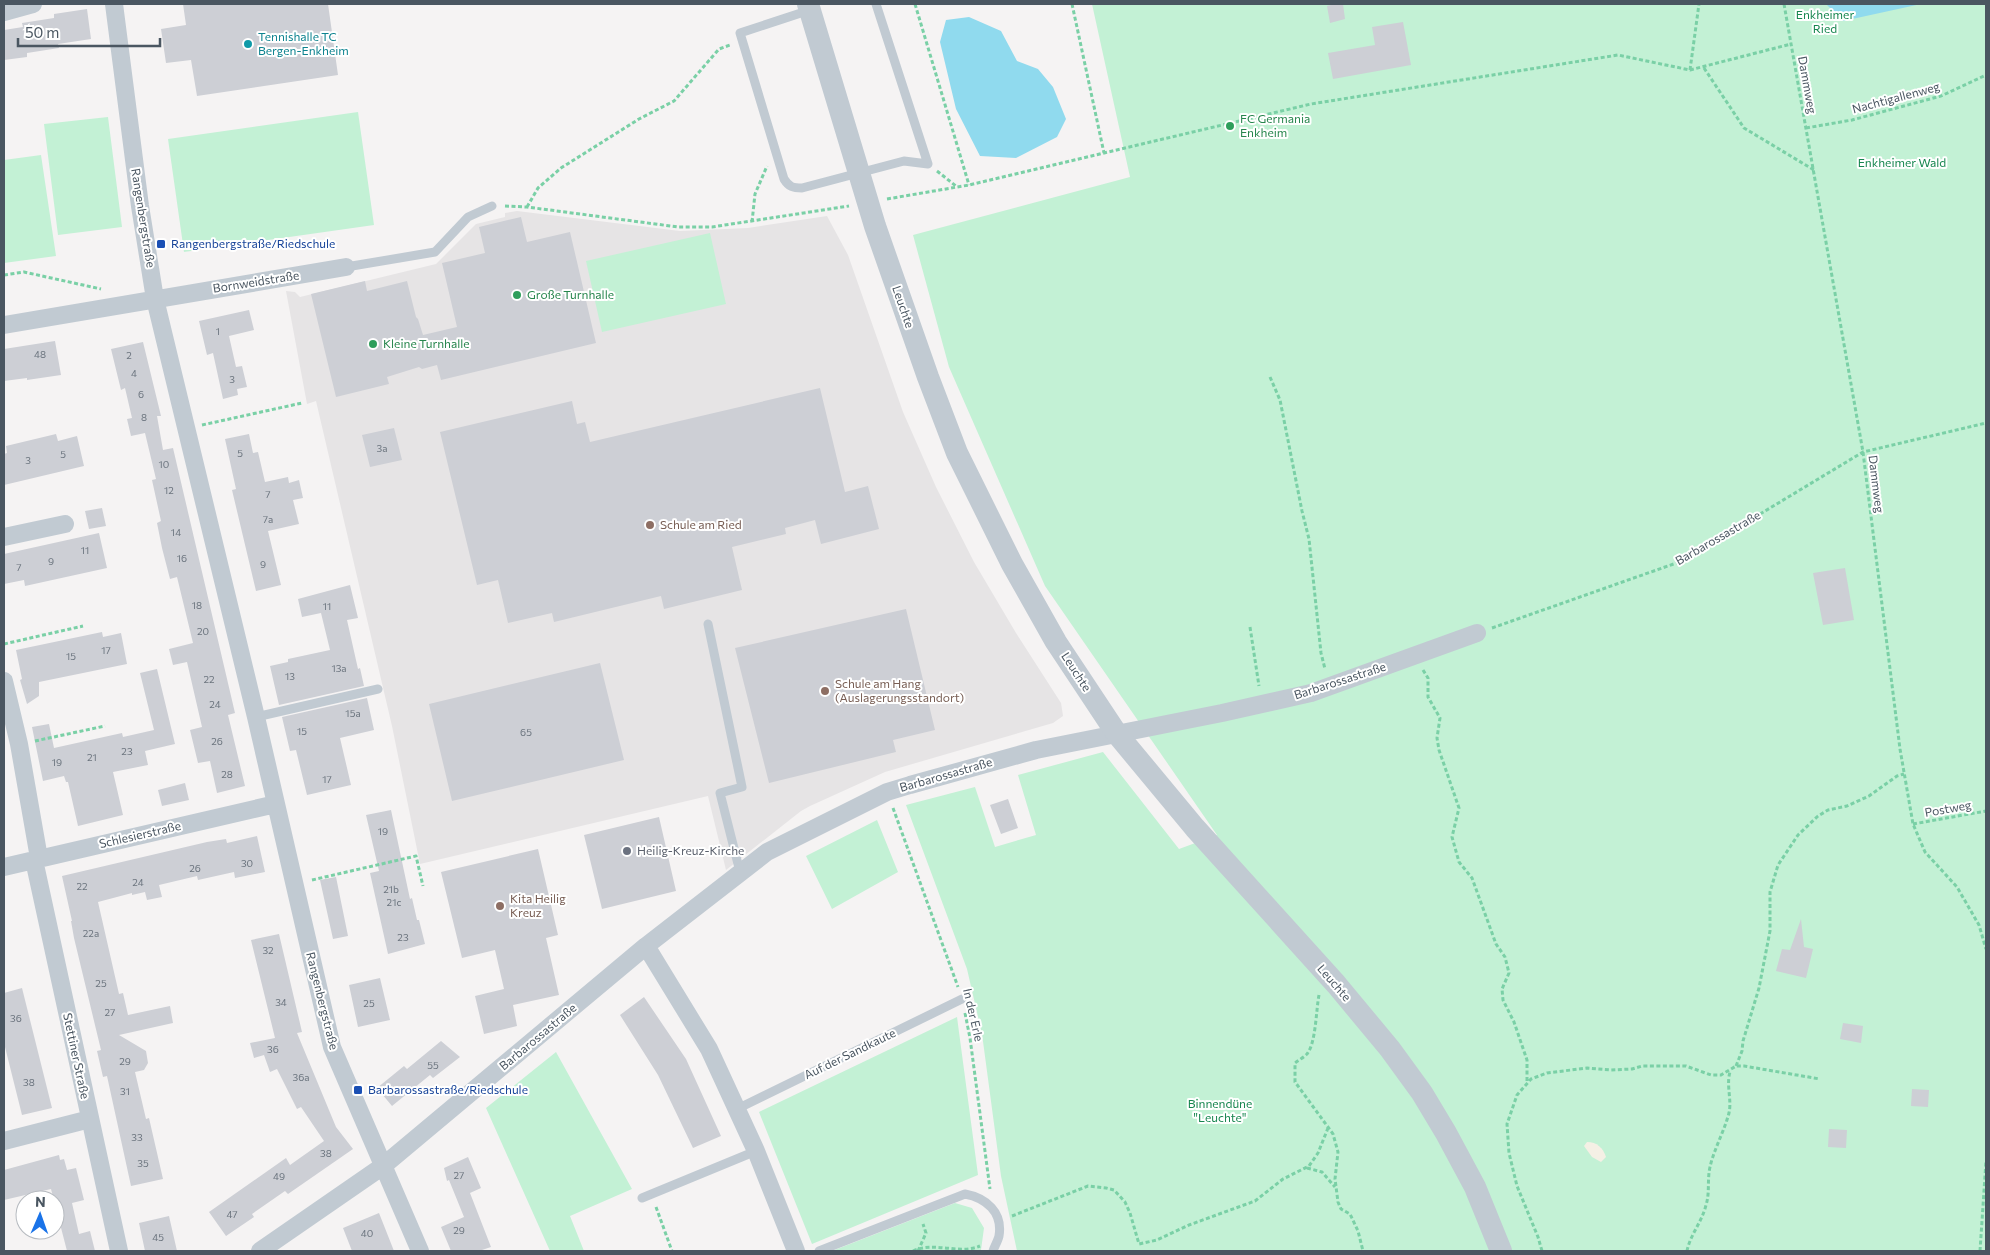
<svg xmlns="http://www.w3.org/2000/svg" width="1990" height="1255" viewBox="0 0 1990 1255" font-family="Commissioner,sans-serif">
<rect width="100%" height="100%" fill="#f5f3f3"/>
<path fill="#e6e4e5" d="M517,211L680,231L748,228L827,216L848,255L903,412L936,487L974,562L1016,633L1061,703L1063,716L1053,723L885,772L810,806L801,811L726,870L708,796L420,864L392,726L316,401L307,404L286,291L295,292L300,297L436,264L476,224L505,217V213Z"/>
<path fill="#c3f1d5" d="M1092,4H1986V1251H1017L1001,1176L982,1034L967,969L906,805L975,787L995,847L1036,835L1018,775L1103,752L1179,849L1217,835L1045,586L949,367L913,235L1130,177Z
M358,112L374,225L184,252L168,139Z
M108,117L122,227L58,235L44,124Z
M41,155L56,256L4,263V160Z
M710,233L726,304L602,332L586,261Z
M877,820L898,872L832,909L806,856Z
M957,1017L978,1175L812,1244L759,1112Z
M556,1052L632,1189L570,1216L584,1251H550L486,1108Z
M955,1203L972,1208L984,1228L981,1250L979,1251H832Z"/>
<path fill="#f5f0e5" d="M1587,1142C1597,1142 1603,1148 1606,1157L1601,1162L1592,1157L1584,1146Z"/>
<path fill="#90daee" d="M1826,4H1921L1843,21Z
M969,17L1001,31L1017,61L1038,69L1053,87L1066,119L1057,137L1016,158L980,156L956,109L940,42L946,20Z"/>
<path fill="#cdcfd5" d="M183,4H328L338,75L197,96L191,60L166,63L161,29L186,25Z
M1335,4H1343L1345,19L1330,23L1327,6Z
M87,9L91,39L58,44L59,48L27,53V57L4,60V30L23,27L22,23L54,18V14Z
M1403,22L1411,65L1333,79L1328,53L1375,45L1372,27Z
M521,217L527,242L570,232L596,343L441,380L437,365L422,369L419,367L387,377L389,384L336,397L311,294L365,281L367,291L407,281L416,317L418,319L423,335L457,327L442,263L485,253L479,227Z
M249,310L254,330L229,336L236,367L242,366L247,387L237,389L238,395L223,399L213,353L207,355L199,321Z
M55,341L61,375L27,380V378L4,381V349Z
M143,342L161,416H157L163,450L173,448L235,713L228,715L245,786L217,793L210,761L198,763L190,730L202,727L187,662L173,665L169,649L193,643L177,577L170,579L162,548L157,523L161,521L152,480L156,479L145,433L131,436L127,419L132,418L125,388L121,390L111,349Z
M820,388L845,492L868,486L879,529L821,544L815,520L785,528L786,534L732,547L742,590L664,609L661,596L554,622L552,613L508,623L498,580L477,585L440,432L572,401L577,424L585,422L590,442Z
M394,428L402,460L370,467L362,435Z
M56,434L58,441L77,436L84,466L4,485V454L7,453L6,446Z
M249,434L253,453L258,452L265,482L288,477L289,483L299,480L303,498L293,500L299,524L268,531L281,585L256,591L232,490L236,489L225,439Z
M102,508L106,526L89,529L85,511Z
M99,533L107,568L25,586L24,580L4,584V554Z
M1845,568L1854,620L1823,625L1813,573Z
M350,585L358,618L347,620L358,669L360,668L364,686L279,705L270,666L288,662V659L330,650L321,613L302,617L298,599Z
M906,609L935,730L893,740L896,752L769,783L735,648Z
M102,632L103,637L121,633L127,664L39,682V696L27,704L20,680L22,679L16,650Z
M600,663L624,760L452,801L429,704Z
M157,669L175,744L145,751L148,765L113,772L123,815L78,826L68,782H66L64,776L43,781L32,727L49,724L54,748L122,733L123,737L154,730L140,673Z
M367,698L374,730L340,738L351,785L307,795L296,750L290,751L282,717Z
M185,783L189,800L162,806L158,790Z
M1008,799L1018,828L1001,834L990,805Z
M391,810L410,899L412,898L417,920H419L425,944L388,954L370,873L379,871L366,815Z
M659,817L676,891L602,909L584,835Z
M257,836L265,872L235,878L234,872L198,880L197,876L159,885L162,897L147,900L145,892L132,895V893L98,902L119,994L123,993L128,1015L170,1006L173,1023L119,1035L146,1051L148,1063L144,1070L135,1072L146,1119L149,1118L163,1179L131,1186L107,1076L103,1077L97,1051L101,1050L74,938L71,921H72L62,876L207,842L226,839L227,843Z
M538,849L558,935L546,938L559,995L513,1005L517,1026L484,1034L475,996L504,989L495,950L462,958L441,872Z
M336,877L348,936L333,939L320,880Z
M1801,919L1804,947L1813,949L1806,978L1776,971L1782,949L1790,950Z
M279,934L302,1032L297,1033L336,1127L353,1149L288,1194L285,1191L272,1200L252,1214L254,1217L226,1236L209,1212L286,1158L290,1165L324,1141L301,1107L297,1109L277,1069L270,1072L264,1055L254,1058L250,1043L275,1038L251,940Z
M380,978L390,1020L358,1027L349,985Z
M22,988L52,1108L22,1115L4,1043V993Z
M644,997L686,1059L721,1136L693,1148L658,1075L620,1015Z
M1843,1023L1863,1026L1861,1043L1840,1039Z
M441,1041L460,1057L433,1078L430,1075L392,1106L377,1088L404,1066L407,1069Z
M1912,1089L1929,1090L1928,1107L1911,1106Z
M1829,1129L1847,1130L1846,1148L1828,1147Z
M59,1155L60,1160L64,1159L67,1170L76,1168L84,1200L72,1203L79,1234L90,1231L95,1251H67L51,1189L4,1200V1170Z
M468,1157L481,1188L470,1193L491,1247L479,1251H451L441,1227L464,1217L449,1180L447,1181L444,1168Z
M379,1213L394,1251H352L343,1228Z
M169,1216L177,1251H145L139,1223Z"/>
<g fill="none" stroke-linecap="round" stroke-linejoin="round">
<path stroke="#7ad0a6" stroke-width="3" stroke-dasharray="4 2.5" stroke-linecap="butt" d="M915,4L969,185
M1072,4L1104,153
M1784,4L1863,452L1900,749L1913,824L1925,852L1957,887L1979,925L1986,949
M1704,68L1744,128L1814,170
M1690,70L1699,4
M1806,128L1852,120L1941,96L1986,75
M937,171L956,186
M887,199L969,185L1311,104L1618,55L1690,70L1791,44
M505,206L527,207L678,227H712L849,206
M527,207L538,188L561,168L639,119L674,101L719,49L730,45
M752,222L755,194L767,166
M4,275L24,272L101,289
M1270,377L1280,400L1302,511L1309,539L1321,653L1325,669
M202,425L302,403
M1250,627L1259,686
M1492,628L1682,561L1863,452L1986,423
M4,644L83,626
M1423,670L1428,678V697L1440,718L1437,738L1439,750L1459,808L1452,837L1459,862L1472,878L1496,944L1505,957L1509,973L1502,989L1503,1000L1514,1022L1527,1060V1083
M35,741L105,726
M893,808L958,987
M1913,824L1986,811
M312,880L416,856L423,886
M1319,995C1316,1010 1316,1043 1307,1054C1304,1057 1299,1060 1295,1063V1082L1333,1134L1338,1152L1335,1179L1338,1202L1341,1209L1350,1214L1358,1231L1363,1251
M965,1013L970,1038L990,1189
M1736,1066L1742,1051L1743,1041L1759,988L1770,931V892L1778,865L1798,835L1818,816L1828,810L1847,806L1869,796L1897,776L1904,774
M1307,1168L1322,1172L1335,1187
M656,1207L672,1251
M1012,1216L1088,1186L1106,1188L1114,1190L1125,1202L1130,1213L1139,1244L1157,1240L1189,1225L1255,1201L1283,1179L1309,1166L1318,1153L1328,1128
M913,1251C934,1241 959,1255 980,1246
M918,1251L926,1233L923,1224
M1542,1251L1538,1237L1517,1186L1509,1153L1507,1124L1517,1095L1531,1079L1547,1073L1587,1068L1611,1070L1632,1069L1642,1066H1686L1711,1075H1721L1736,1066H1744L1820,1079
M1687,1251C1690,1235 1702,1222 1706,1205C1710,1193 1707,1180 1710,1167C1714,1149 1724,1132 1729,1113C1732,1100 1726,1085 1730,1072
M1980,1251L1986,1161"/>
<path stroke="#c1cad2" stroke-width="9" d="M810,10L740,33L784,179C789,187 793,188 802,188L904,161L928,164L876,4
M346,267L435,252L468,217L492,206
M708,624L742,787L720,793L740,872
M256,717L378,689
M737,1109L962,999
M642,1198L756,1151
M819,1251L965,1194C986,1198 1003,1212 999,1236C998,1241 994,1247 993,1251"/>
<path stroke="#c1cad2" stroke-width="18" d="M114,4L140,206L155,299L256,717L332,1047L420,1251
M4,12L33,4
M4,325L346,267
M4,537L65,524
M4,681L19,744L39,858
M34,860L119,1251
M4,867L276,804
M646,946L709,1049L756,1151L796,1251
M4,1141L90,1119
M260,1251L383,1166L646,946L767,852L887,792L910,785L1036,750L1222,713L1311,693L1477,633"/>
<path stroke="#c1cad2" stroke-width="22" d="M808,4L875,226L928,377L957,453L1012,564L1056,642L1117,734L1195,828L1336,984L1390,1049L1422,1093L1446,1133L1475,1187L1501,1251"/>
</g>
<circle fill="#0f9aa8" stroke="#fff" stroke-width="2" cx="248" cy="44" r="5"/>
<g fill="#2e9e5b" stroke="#fff" stroke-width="2">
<circle cx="1230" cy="126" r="5"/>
<circle cx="517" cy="295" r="5"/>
<circle cx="373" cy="344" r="5"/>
</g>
<g fill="#1a4fb4" stroke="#fff" stroke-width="2">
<rect x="156" y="239" width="10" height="10" rx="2.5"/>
<rect x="353" y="1085" width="10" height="10" rx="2.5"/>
</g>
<g fill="#8d6e63" stroke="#fff" stroke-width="2">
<circle cx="650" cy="525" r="5"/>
<circle cx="825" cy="691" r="5"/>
<circle cx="500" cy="906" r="5"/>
</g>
<circle fill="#6b7280" stroke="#fff" stroke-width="2" cx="627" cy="851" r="5"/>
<g text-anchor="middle" stroke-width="4" stroke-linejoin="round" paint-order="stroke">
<g font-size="10" fill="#6b747e">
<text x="218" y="335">1</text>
<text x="40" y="358">48</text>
<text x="129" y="359">2</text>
<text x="134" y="377">4</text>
<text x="232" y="383">3</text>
<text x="141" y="398">6</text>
<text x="144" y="421">8</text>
<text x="382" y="452">3a</text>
<text x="240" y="457">5</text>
<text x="63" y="458">5</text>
<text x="28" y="464">3</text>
<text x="164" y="468">10</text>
<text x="169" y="494">12</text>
<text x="268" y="498">7</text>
<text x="268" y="523">7a</text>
<text x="176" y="536">14</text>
<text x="85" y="554">11</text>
<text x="182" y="562">16</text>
<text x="51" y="565">9</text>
<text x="263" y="568">9</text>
<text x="19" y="571">7</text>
<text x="197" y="609">18</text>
<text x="327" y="610">11</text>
<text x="203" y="635">20</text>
<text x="106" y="654">17</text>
<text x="71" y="660">15</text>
<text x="339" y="672">13a</text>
<text x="290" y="680">13</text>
<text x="209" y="683">22</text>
<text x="215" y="708">24</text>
<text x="353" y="717">15a</text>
<text x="302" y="735">15</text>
<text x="526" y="736">65</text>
<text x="217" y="745">26</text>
<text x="127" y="755">23</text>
<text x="92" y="761">21</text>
<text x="57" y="766">19</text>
<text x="227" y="778">28</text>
<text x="327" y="783">17</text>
<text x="383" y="835">19</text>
<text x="247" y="867">30</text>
<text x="195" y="872">26</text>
<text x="138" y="886">24</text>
<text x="82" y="890">22</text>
<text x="391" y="893">21b</text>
<text x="394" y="906">21c</text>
<text x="91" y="937">22a</text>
<text x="403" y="941">23</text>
<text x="268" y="954">32</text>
<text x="101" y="987">25</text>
<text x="281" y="1006">34</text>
<text x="369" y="1007">25</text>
<text x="110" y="1016">27</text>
<text x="16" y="1022">36</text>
<text x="273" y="1053">36</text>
<text x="125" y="1065">29</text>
<text x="433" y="1069">55</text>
<text x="301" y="1081">36a</text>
<text x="29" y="1086">38</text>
<text x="125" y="1095">31</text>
<text x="137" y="1141">33</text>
<text x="326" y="1157">38</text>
<text x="143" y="1167">35</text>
<text x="459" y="1179">27</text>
<text x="279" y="1180">49</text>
<text x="232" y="1218">47</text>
<text x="459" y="1234">29</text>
<text x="367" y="1237">40</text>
<text x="158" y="1241">45</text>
</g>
<g font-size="12" fill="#17864f" stroke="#fff">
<text x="1825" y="19">Enkheimer<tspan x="1825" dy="14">Ried</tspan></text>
<text x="1902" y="167">Enkheimer Wald</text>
<text x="1220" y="1108">Binnendüne<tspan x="1220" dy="14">"Leuchte"</tspan></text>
</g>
<g font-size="12" fill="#0d838f" stroke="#fff" text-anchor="start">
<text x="258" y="41">Tennishalle TC<tspan x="258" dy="14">Bergen-Enkheim</tspan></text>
</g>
<g font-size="12" fill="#4a5661" stroke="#fff">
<text transform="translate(1807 85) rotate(80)" y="4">Dammweg</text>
<text transform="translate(1896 98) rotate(-15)" y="4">Nachtigallenweg</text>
<text transform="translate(143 218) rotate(81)" y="4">Rangenbergstraße</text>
<text transform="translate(256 282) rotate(-9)" y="4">Bornweidstraße</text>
<text transform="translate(903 307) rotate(71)" y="4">Leuchte</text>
<text transform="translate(1876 484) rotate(83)" y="4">Dammweg</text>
<text transform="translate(1718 538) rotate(-30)" y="4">Barbarossastraße</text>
<text transform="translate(1076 672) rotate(57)" y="4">Leuchte</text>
<text transform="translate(1340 681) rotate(-18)" y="4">Barbarossastraße</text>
<text transform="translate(946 775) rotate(-16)" y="4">Barbarossastraße</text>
<text transform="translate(1948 809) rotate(-10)" y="4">Postweg</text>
<text transform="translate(140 835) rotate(-13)" y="4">Schlesierstraße</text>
<text transform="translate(1334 983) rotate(49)" y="4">Leuchte</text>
<text transform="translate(322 1001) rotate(76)" y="4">Rangenbergstraße</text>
<text transform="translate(973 1015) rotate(77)" y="4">In der Erle</text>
<text transform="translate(538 1037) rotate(-40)" y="4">Barbarossastraße</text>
<text transform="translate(850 1054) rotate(-26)" y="4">Auf der Sandkaute</text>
<text transform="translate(76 1056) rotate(78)" y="4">Stettiner Straße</text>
</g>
<g font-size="12" fill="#27864d" stroke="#fff" text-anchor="start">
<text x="1240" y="123">FC Germania<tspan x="1240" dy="14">Enkheim</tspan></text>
<text x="527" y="299">Große Turnhalle</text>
<text x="383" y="348">Kleine Turnhalle</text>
</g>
<g font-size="12" fill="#164399" stroke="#fff" text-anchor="start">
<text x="171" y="248">Rangenbergstraße/Riedschule</text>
<text x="368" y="1094">Barbarossastraße/Riedschule</text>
</g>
<g font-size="12" fill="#785e54" stroke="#fff" text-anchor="start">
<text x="660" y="529">Schule am Ried</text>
<text x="835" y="688">Schule am Hang<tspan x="835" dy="14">(Auslagerungsstandort)</tspan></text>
<text x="510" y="903">Kita Heilig<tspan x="510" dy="14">Kreuz</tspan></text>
</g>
<g font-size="12" fill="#5b616d" stroke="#fff" text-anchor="start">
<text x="637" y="855">Heilig-Kreuz-Kirche</text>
</g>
</g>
<rect width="1990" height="1255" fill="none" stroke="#4a5661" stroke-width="10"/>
<g transform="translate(40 1215) rotate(2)"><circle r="24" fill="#ffffff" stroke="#b7bbc0"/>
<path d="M0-4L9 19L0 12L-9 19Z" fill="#1a73e8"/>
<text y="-8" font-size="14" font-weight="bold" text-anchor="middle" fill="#4a5661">N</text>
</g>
<path d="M18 38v8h142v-8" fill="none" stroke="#4a5661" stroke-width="2.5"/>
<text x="25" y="38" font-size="15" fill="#4a5661" stroke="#ffffff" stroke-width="4" paint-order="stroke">50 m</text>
</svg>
